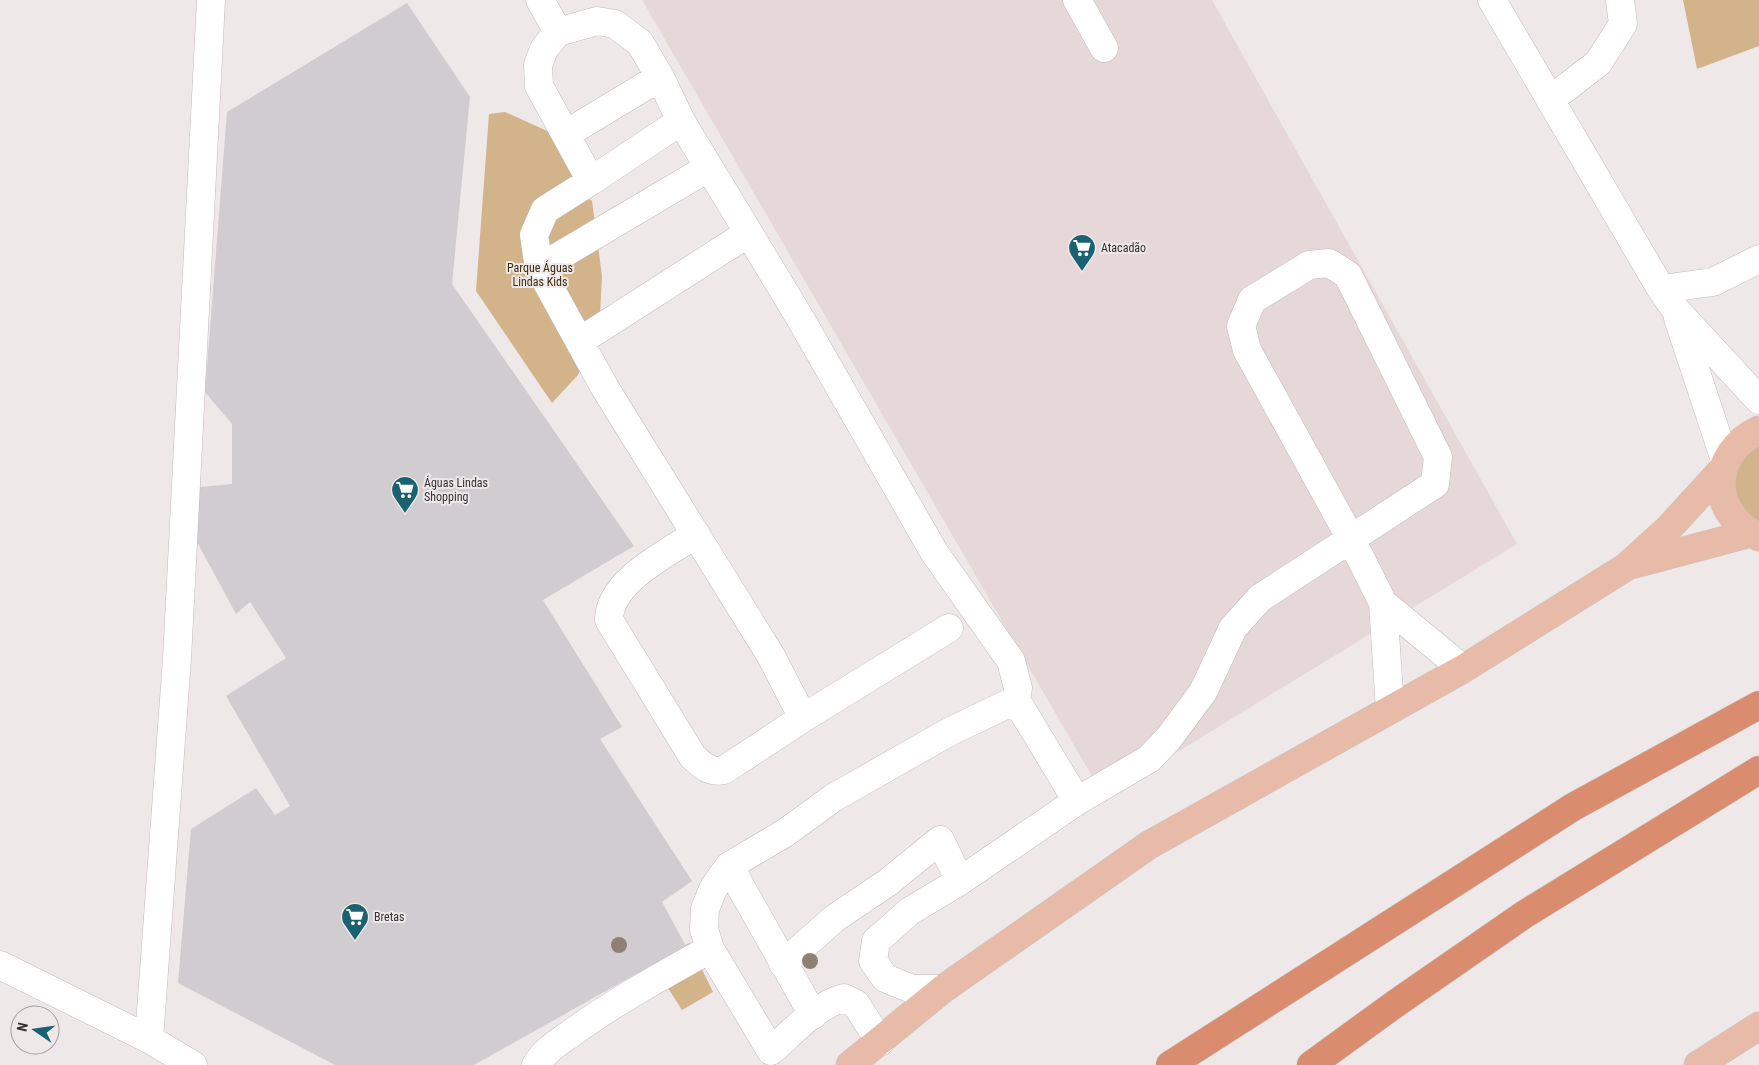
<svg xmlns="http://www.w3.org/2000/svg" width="1759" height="1065" viewBox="0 0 1759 1065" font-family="'Roboto Condensed',sans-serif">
<rect width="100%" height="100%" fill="#efe8e9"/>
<path fill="#e6d8d9" d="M642,0H1212L1517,544L1104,797Z"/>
<path fill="#d2b38a" d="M1683,0H1759V46L1697,69Z
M505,112L554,134L573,175L570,187L592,201L602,276L599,334L578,375L552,403L476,291L489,114Z
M1759,443V528L1733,498V469Z
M689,943L713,992L682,1010L654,966Z"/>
<path fill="#d1cccf" d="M407,3L470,97L452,284L634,546L543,600L622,727L600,739L692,881L662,902L686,946L474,1065H335L178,983L191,829L256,788L275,815L290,806L226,696L286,658L250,602L236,614L197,542L200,487L232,484V424L205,392L227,112Z"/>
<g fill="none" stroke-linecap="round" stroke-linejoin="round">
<defs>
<path id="minor" d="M540,0L558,32
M1077,0L1104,48
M1492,0L1661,289L1675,309L1759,400
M1550,100L1598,63L1623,24L1620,0
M566,134L660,77
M591,181L681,121
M539,268L708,168
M1661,289L1713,282L1759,259
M1678,318L1725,460
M580,341L747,234
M696,534C667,554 609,581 609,620L693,757C704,766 709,773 724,770L803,718L949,628
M1383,603L1390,709
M803,718L771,656L605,388L539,268L534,235L545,210L591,181L539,86L538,65L544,49L558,32L597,21L615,24L640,43L660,77L681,121L800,318L934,552L1011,661L1018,688L1016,700L1077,801
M729,866L813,1015
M783,964L835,918L887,883L940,840L960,881
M0,965L149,1039L193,1065
M943,989H912L885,978L873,961L876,941L910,911L960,881L1077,801L1149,759L1168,739L1203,692L1233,628L1260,598L1435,484L1438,457L1348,275L1329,263L1309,265L1252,300L1241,326L1247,350L1351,539L1383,603L1463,669
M149,1039L177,659L211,0
M880,1042L856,1004L844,998C816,1005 793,1032 771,1051L710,949L704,929L705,909L713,889L729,866L785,833L833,798L949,732L1016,700
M536,1065C545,1050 559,1042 573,1032C616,1001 663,975 710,949"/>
<path id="major" d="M1759,430C1709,453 1708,514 1759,537
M1635,564L1751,533
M850,1065L943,989L1149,845L1463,669L1626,567L1668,529L1722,470
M1698,1065L1759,1026"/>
<path id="highway" d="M1170,1065L1573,807L1759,705
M1311,1065L1395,1004L1525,914L1759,770"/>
</defs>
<use href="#minor" stroke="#c1babb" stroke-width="29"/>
<use href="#major" stroke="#c6c5c5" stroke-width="29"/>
<use href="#highway" stroke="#c6c5c5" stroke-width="29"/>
<use href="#minor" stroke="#fff" stroke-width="28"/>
<use href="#major" stroke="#e8bba8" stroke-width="28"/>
<use href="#highway" stroke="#d98d6e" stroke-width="28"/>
</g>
<g fill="#8e8173">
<circle cx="619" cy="945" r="8"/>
<circle cx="810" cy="961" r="8"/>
</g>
<defs>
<symbol id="supermarket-pin" viewBox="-11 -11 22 30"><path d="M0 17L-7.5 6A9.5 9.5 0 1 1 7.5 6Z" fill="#1a6271" stroke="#efe8e9"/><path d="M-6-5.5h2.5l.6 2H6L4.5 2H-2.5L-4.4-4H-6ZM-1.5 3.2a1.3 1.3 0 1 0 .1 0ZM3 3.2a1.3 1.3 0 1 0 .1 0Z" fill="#fff"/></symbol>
</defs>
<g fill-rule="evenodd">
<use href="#supermarket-pin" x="1066" y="232" width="32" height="43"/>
<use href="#supermarket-pin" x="389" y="474" width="32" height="43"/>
<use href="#supermarket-pin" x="339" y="901" width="32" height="43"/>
</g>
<g text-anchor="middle" stroke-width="4" stroke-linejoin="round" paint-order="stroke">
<g font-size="12" fill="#333031" stroke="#efe8e9" text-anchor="start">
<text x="1101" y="252">Atacadão</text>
<text x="424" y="487">Águas Lindas<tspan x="424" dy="14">Shopping</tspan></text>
<text x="374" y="921">Bretas</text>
</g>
<g font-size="12" fill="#3e2c12" stroke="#efe8e9">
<text x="540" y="272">Parque Águas<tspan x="540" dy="14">Lindas Kids</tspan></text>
</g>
</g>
<g transform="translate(35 1030) rotate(283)"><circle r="24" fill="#efe8e9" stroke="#a49e9f"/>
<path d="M0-4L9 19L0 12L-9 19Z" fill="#1a6271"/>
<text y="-8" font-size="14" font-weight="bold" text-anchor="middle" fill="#333031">N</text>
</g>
</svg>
